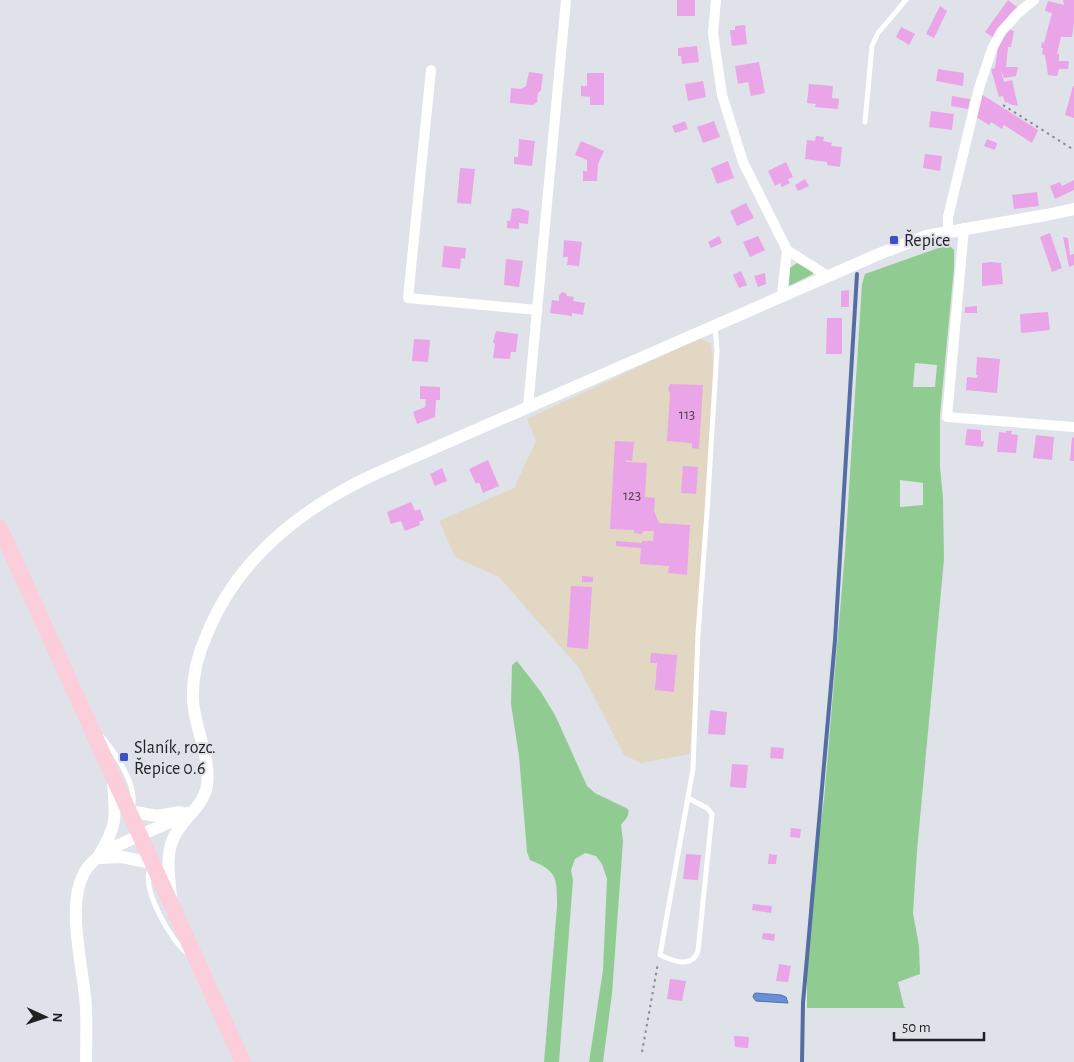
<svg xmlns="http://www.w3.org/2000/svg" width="1074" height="1062" viewBox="0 0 1074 1062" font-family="'Alegreya Sans',sans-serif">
<rect width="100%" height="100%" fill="#dfe2e9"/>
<path fill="#e2d7c3" d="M700,338L711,344L714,369L690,754L641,763L624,755L579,668L499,577L455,557L439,521L514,488L536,441L527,419Z"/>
<path fill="#90cc92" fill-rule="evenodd" d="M944,246H950L954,250V268L940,415V467L943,498L944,559L917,851L913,913L919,946L920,974L898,982L904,1007L906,1008H807V976L810,896L824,800L845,552L862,284L865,274ZM915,363L937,365L935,387H913ZM900,480L923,483V505L900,507Z
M797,263L813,271V274L791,285H789L790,268Z
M517,661L541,692L556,717L587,786L595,793L628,809C630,816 625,820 621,825L623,841L612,994L603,1062H589L603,970L607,879L602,864L596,856L585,853L575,859L571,870L573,880L559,1062H544L557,907C557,879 558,871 530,860L527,852L519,756L511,704L512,665Z"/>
<path fill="#6a8fda" stroke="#546ea3" d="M756,993L781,995L786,997L788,1003L756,1001L753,997L754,994Z"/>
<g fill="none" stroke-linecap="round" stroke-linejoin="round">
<path stroke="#546ea3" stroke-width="4" d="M802,1062L803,1003L835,640L857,274"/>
</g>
<path fill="#eaa4e8" d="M677,0H695V16H677Z
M1008,0L1017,7L994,38L985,32Z
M1063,0H1074V23L1072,37H1061L1057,54H1059V61H1069L1068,69H1059L1057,76L1048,75L1045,55L1042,54L1043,48H1041L1042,42L1044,43L1052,13L1045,11L1048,1L1064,5Z
M940,6L947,11L934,38L926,34Z
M745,25L747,44L732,46L730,30H735V26Z
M901,27L915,34L909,45L896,37Z
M1009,29L1014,31L1011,47H1008L1006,67H1018L1016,76L1004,78L1000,68L1004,82L1012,80L1018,106L1009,104L1008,102L1005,103L1003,96L999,97L991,69L995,68L999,40L1003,39Z
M697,46L699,62L682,64L681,56H678V48Z
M759,62L765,93L751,96L748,82L738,84L735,66Z
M938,69L964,73L963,86L936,81Z
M529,72L543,74L541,90L538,93L537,102L533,105L510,103L511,88L521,89L526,86Z
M587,73H604V105H590V97L581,96V86H587Z
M703,81L706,97L688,101L685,84Z
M809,84L833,86L832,98L839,99L838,109L815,107L816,104L807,103Z
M1073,86H1074V118L1065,115Z
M981,94L1038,130L1032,143L1004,125L1002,129L991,122L989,125L976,117Z
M952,96L970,99L968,109L951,106Z
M931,111L954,114L952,130L929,127Z
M685,121L688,129L675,133L672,126Z
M714,121L720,137L703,143L697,127Z
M816,136L824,137L823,141L832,143L831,146L842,147L840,167L827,165V162L805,159L807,140L815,141Z
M519,139L535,141L532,166L514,164V157H518Z
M987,139L997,143L995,150L984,146Z
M581,141L604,151L598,164L597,181H583V171H587V160L575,155Z
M925,154L942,156L940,171L923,168Z
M728,161L734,178L717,184L711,168Z
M786,162L793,177L788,179L790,183L782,187L780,183L775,186L768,171Z
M460,168L475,169L471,204L457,203Z
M805,179L809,186L798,191L795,185Z
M1074,180V190L1055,199L1050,186L1060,182L1062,186Z
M1037,192L1039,206L1014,209L1012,195Z
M746,203L754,218L737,226L730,211Z
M519,208L529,211L528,224L519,223V229L507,228V221H510L512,209Z
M1050,233L1062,268L1052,272L1040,237Z
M719,236L722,243L711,248L708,242Z
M758,236L765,250L750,257L743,242Z
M1063,237L1068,238L1070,255L1074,254V265L1069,267Z
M564,240L582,242L579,266L567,265L568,257H563Z
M444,246L466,248L465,259L461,258L460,269L442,267Z
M506,259L523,261L519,287L504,285Z
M991,262L1001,263L1003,284L982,286V263Z
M741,271L747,285L739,288L733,275Z
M765,273L766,284L758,287L754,276Z
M849,290V307H841V291Z
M562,292L566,293L567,296L574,297L573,301L585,303L583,315L572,313V316L550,313L552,300L559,301V296Z
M977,306V313H965V307Z
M1048,312L1050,330L1021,333L1020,314Z
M827,318H842V354H826Z
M496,331L518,334L516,352H511L510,359L493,358L495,344L493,342Z
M414,339L430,340L428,362L412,361Z
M977,357L1000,359L997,393L966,390L967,377L977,378L978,375H976Z
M670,384L703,385L699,449L692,448V443L667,441L670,393L668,390Z
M420,386L440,387V400H436L435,417L417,424L413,412L425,407L426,399H420Z
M967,429L981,430V441H984L983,447L965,445Z
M1006,431H1012L1011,434L1018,435L1016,453L997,452L999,432L1006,433Z
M1036,435L1054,437L1052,460L1033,458Z
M1072,437L1074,438V461H1070Z
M615,441L634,442L632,461L626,460V462L647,463L645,497L655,498L654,511L659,523L690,525L687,575L668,573L669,566L640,564L641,548L616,546V541L642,543V541H653L654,531H643L642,534L634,533V530L610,529Z
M488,460L499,486L483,493L479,482L476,484L469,469Z
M683,466L698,467L696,494L681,493Z
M442,468L447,481L435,486L430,474Z
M411,502L415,511L420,509L424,520L419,522L420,525L405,531L401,521L391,524L387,512Z
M582,576L593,577V582H582Z
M571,586L592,587L588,649L567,647Z
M651,653L677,655L674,692L655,690L657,663H650Z
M710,710L727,712L725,735L708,734Z
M771,747L784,748L783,759L770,758Z
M732,764L748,765L746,788L730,787Z
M791,828L801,829L800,838L790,837Z
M686,854L701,855L698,880L683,879Z
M769,854L777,855L776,864H768Z
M753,904L772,906L771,913L752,910Z
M763,933L775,934L774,941L762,939Z
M779,964L791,966L788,982L776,981Z
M670,979L686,981L682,1001L667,999Z
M734,1036L749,1037L748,1048L735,1047Z"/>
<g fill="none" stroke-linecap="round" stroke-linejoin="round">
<path stroke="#888b8f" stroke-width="2" stroke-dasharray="2.5 4" stroke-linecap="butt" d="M1003,105L1074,150
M642,1052L658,963"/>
<path stroke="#fff" stroke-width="5" d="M865,122L872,46L878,33L906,0
M102,737C114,751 139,787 132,807
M688,798L707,808L712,814L698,951C692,969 673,961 660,955L693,769L698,634L707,512L717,350L715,327
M150,868C141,889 171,941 187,953"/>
<path stroke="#fff" stroke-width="10" d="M716,0L713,33L722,95L743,162L787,250L782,295
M431,70L408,298L537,310
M964,228L947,417L1074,427
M948,231V217L979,88L992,49L1001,32L1017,14L1034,0
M787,250L826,275
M528,407L566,0"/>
<path stroke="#fff" stroke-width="12" d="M129,811L157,816L180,812
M99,855C117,828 116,815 113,784
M101,858L122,857L152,863
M171,899C170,880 165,857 173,839C181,819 204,807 207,785C211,756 194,728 193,700C192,678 198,654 207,634C238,557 302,508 375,474L879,254L926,236L1046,215L1074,209
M86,1062C86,1044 87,1026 86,1009C85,969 58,887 96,859C123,839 158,830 187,813"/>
<path stroke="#fccdda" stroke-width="16" d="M0,528L243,1062"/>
</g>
<g fill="#3c50c3" stroke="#dfe2e9" stroke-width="2">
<rect x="889" y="235" width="10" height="10" rx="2.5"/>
<rect x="119" y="752" width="10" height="10" rx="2.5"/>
</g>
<g text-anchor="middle" stroke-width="4" stroke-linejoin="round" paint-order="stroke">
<g font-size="15" fill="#524254">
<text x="687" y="419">113</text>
<text x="632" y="500">123</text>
</g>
<g font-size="18" fill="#1f2123" stroke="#dfe2e9" text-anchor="start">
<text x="904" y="246">Řepice</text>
<text x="134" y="753">Slaník, rozc.<tspan x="134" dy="21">Řepice 0.6</tspan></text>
</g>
</g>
<g transform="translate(45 1017) rotate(93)" stroke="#dfe2e9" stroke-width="4" paint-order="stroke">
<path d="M0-4L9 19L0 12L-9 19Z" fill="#1f2123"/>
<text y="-8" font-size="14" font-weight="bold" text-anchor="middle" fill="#1f2123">N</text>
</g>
<path d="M894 1032v8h90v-8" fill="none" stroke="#1f2123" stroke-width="2.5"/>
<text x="902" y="1032" font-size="15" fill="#1f2123" stroke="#dfe2e9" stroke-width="4" paint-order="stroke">50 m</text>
</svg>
